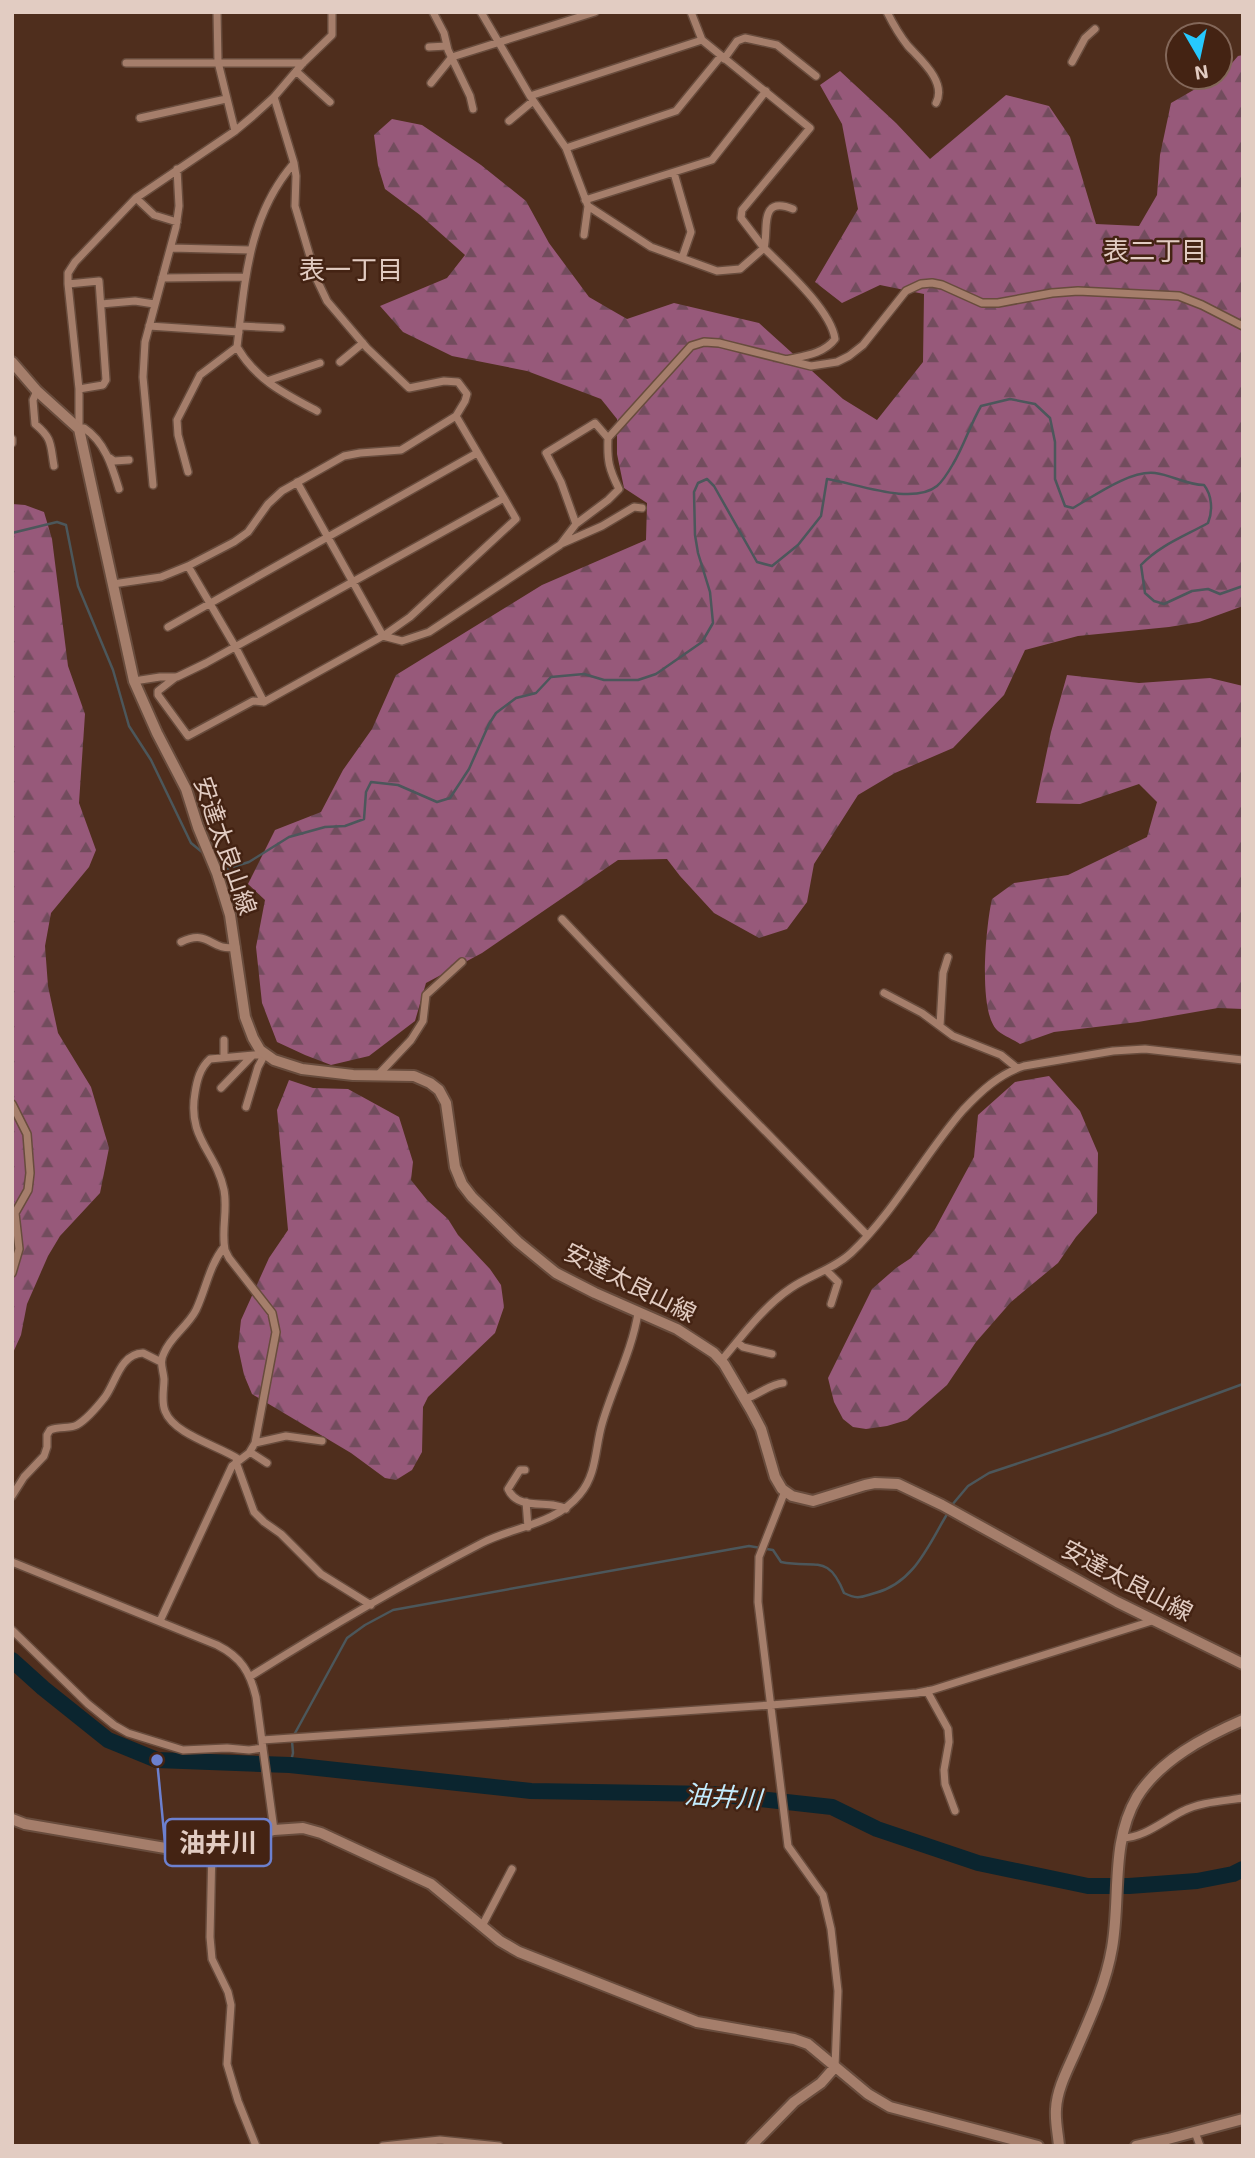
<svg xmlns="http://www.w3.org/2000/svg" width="1255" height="2158" viewBox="0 0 1255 2158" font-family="'Exo 2','Noto Sans JP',sans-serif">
<defs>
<pattern id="forest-firs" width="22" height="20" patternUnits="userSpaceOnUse" patternTransform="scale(1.75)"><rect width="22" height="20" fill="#97597a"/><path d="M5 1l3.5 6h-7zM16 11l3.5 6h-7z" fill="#724c5d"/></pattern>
</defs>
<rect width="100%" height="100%" fill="#4f2e1d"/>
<path fill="url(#forest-firs)" d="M1243,55V606L1199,622L1169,627L1078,636L1025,650L1004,695L953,748L895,773L858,795L814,864L807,902L787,929L759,938L714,913L680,876L667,859L618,860L482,953L426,983L415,1021L369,1056L331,1065L305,1055L277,1042L262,1003L256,947L265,900L248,884L275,830L321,812L343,770L372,729L396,675L542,585L646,540L647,503L624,488L617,454V419L601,399L527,371L452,356L403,332L380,306L447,278L465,255L420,215L385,189L378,166L374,135L392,119L422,125L481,165L526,201L549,243L589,297L627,319L674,303L759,323L843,399L877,420L923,362L924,294L880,285L842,303L815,282L858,209L842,124L820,85L840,71L896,123L930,159L1006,95L1049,106L1070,137L1096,224L1139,226L1157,195L1160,155L1171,103L1216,77H1220L1238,56Z
M12,504L25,505L44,512L52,539L68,666L85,714L79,803L96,850L89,867L51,913L45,946L48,986L58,1033L91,1087L109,1148L100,1193L60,1236L48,1256L27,1304L21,1335L12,1355Z
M1067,675L1139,683L1210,678L1243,686V1009L1218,1008L1138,1022L1054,1032L1020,1044C1013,1039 1001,1035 996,1029C978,1008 986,925 992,899L1014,883L1068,875L1147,837L1157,802L1139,784L1080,804L1036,803L1051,732Z
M1049,1076L1080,1111L1098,1153L1097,1213L1076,1237L1058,1263L1011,1302L976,1342L947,1385L907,1420L887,1426L866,1429L853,1427L843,1419L834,1402L828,1378L872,1289L896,1268L911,1258L935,1229L974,1157L978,1115L1015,1082Z
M289,1080L313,1088L348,1089L399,1117L413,1162L411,1180L427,1200L448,1219L458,1235L490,1269L501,1285L504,1307L495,1333L428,1397L423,1407L422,1452L412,1470L396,1480L385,1478L351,1453L252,1394L244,1375L238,1347L241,1320L269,1258L288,1230L277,1110Z"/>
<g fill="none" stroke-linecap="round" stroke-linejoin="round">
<path stroke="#4c575b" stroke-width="2.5" d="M12,533L57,522L66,525L78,586L113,670L129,726L151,760L191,843L202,852
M226,869L249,862L289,837L325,827L345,826L364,819L366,792L371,782L398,785L437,802L450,798L469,769L489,724L496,713L516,698L536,693L551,677L584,674L604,680H638L656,674L702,642L713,623L710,592L698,553L695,535L694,492L698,483L707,479L714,486L757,562L772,566L798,545L821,516L827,479C855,483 912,506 937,486C943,481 949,471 953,464C964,446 970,425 981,406L1010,399L1035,404L1050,418L1055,442V479L1065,506L1073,508C1094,496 1130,470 1155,473C1172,475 1186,485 1204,485C1212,495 1213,511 1208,523C1185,536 1160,545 1141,565L1145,593L1154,601L1164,604L1192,591L1208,589L1220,594L1243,586
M952,1505L968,1486L989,1473L1109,1433L1243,1384
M294,1735L347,1638L365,1625L393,1610L749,1546L773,1550L781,1562C816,1569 828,1553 844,1593C858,1600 861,1597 875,1593C915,1583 929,1543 949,1511
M290,1765L293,1753L292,1741"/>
<path stroke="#0b252f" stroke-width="16" d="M12,1660L43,1688L108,1740L157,1760L290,1765L531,1791L714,1794L832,1807L877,1829L978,1863L1088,1886H1129L1197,1881L1233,1874L1243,1869"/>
<defs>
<path id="street" d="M217,12L218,62L235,131
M433,12L444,33L448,50L470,96L473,109
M481,12L530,96L566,148L588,206L651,247L717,271L740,269L764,248L741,218L742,210L810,128L702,40L691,12
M887,12C893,24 900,36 908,46C921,60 947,82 936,103
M429,47L447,46
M724,59L737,41L745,38L777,45L816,76
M1072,62L1085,38L1095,29
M126,63H303
M296,71L330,102
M431,83L452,57L595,12
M530,96L702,40
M140,118L226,99
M509,121L533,101
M566,148L676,111L721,56
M294,163L296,176L295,206L317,280L327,301L367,348L409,388L444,381L458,382L467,394L465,401L456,416
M674,173L691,232L682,258
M136,198L154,215L177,222
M585,200L712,160L766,91
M584,235L588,206
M171,248L250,250
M162,278L246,277
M68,284L99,281L106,380L103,385L79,389
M101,304L135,301L154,304
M149,326L239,332
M240,326L281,328
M237,347C256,380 285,394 317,411
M786,360C803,356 824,354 835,339C831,310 785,269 764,248C769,230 758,195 793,209
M340,362L363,343
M267,381L320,363
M37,391L33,400L35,424C53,439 50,444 54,466
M608,438L691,346L704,342L719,343L811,366L837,362L849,356L863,345L906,291L921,284L932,283L942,285L982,303H998L1052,293L1078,291L1179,296L1202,305L1243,326
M12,439V443
M110,458L114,461L129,460
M188,472L178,435L177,420L200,375L237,347C245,281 248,216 294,163L274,97
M297,482L383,636L402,641L429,632L554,549L560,545L576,524L561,482L546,453L595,423L608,438C607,461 609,469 619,489L608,500L576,524
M153,485L143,377L145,342L176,227L179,206L177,169
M119,489C112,466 105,442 84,428L79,429V389L68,284V273L75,262L136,198L235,131L253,116L274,97L303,63L332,35V12
M561,544L602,526L634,507L642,508
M113,584L161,577L188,566L234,542L248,532L268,504L282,491L344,456L360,453L401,450L456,416L504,498L206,663L177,677H160L134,681
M168,627L477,453
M176,677L158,691V695L188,736L253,701L264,702L236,648L188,566
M264,702L383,636L410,617L516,519L504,498
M562,919L719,1084L867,1235
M181,942C210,928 210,952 236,947
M884,993L922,1013L953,1036L1001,1055L1017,1068
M940,1026L943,973L948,957
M224,1057V1040
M378,1075L411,1040L423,1021L426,995L462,962
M221,1088L252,1056
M12,1104L27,1134L30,1173L28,1190L15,1213L19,1249L12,1273
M246,1107L258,1067L265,1054
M224,1247C209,1266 206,1289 196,1310C188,1326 171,1336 164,1353C159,1362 163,1369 164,1379C164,1389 161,1401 165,1411C174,1435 220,1446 240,1460
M826,1270L838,1282L831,1304
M737,1342L743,1347L772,1354
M721,1361C742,1336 764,1306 791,1288C810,1275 834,1269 851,1253C895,1211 924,1155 963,1110C981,1091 999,1074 1024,1066L1113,1051L1145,1049L1243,1060
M745,1399C758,1395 770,1384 783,1383
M255,1443L286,1436L322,1441
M250,1452L267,1463
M236,1462L254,1512L264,1522L281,1534L321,1574L371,1605
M525,1470H520L508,1489C518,1512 550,1499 566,1509
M785,1491L759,1557L758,1602L788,1846L823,1895L831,1929L838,1991L835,2067
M12,1496L24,1477L44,1456L47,1447V1435L50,1430C59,1426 70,1429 77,1425C87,1419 98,1406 105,1397C116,1382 120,1354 143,1353L161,1362
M526,1502L528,1527
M12,1562L217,1645C241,1657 250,1672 256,1697L274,1830
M160,1621L232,1466L249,1453L255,1443L276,1332L272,1313L229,1258L225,1250C221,1230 228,1210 224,1190C216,1151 187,1139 195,1093C197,1080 200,1068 210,1059L265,1054
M12,1630L88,1704L114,1725L128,1733L183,1750L227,1748L249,1750L263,1748
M251,1676C326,1629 403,1584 482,1543C515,1526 555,1525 580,1494C597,1474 595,1448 602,1424C613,1386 632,1351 638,1313
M927,1691L948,1729L949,1742L944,1770L945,1784L955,1811
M262,1740L771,1705L917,1693L932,1690L1152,1621
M1122,1838C1144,1838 1164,1820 1183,1811C1200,1802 1224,1801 1243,1798
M212,1847L210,1937L212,1959L228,1992L231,2005L227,2064L238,2101L256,2146
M482,1926L512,1869
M1195,2132L1200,2146
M383,2146L440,2140L499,2146"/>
<path id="secondary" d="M12,362L37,391L79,429L134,681L157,733L186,789L198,827L217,873L230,915L245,1017L253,1038L260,1050L274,1060L302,1069L353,1075L414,1076L430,1083L439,1090L446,1103L455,1167L462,1184L472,1197L518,1242L556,1273L595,1293L677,1329L714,1353L724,1364L751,1410L761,1429L775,1477L782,1489L792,1496L813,1501L865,1485L875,1483L898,1484L942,1505L1117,1602L1243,1664
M12,1819L25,1824L177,1850L212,1847L274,1830L303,1828L321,1833L431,1884L500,1941L519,1952L697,2022L794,2039L808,2044L868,2094L890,2107L1038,2146
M751,2146L794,2102L821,2083L835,2067
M1059,2146C1058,2134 1055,2121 1056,2109C1057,2088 1069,2067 1077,2048C1091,2016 1106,1983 1112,1948C1121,1898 1110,1843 1137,1797C1160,1760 1204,1737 1243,1720
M1136,2146L1168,2139L1243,2119"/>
</defs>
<use href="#street" stroke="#684c3d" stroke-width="10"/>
<use href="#secondary" stroke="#684c3d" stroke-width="14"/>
<use href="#street" stroke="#a57e6b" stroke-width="7"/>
<use href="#secondary" stroke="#a57e6b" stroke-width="10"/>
</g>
<g text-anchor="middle" stroke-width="5" stroke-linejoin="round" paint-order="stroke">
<g font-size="24" fill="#e2ccc2" stroke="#442313">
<text transform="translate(225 846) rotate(71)" y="8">安達太良山線</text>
<text transform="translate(630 1283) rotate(27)" y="8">安達太良山線</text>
<text transform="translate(1127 1581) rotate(28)" y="8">安達太良山線</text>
</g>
<g font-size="26" fill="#e2ccc2" stroke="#442313">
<text x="1155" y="260">表二丁目</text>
<text x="351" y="279">表一丁目</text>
</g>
<g font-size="26" font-style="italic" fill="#c3ecfe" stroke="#442313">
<text transform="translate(723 1797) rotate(4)" y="9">油井川</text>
</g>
</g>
<path fill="none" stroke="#6c80cf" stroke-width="2.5" d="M157 1760L165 1843"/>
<circle fill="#6c80cf" stroke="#442313" stroke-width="2.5" cx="157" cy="1760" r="7"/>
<rect fill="#442313" stroke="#6c80cf" stroke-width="2.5" x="165" y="1819" width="106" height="47" rx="7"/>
<g font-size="26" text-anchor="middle" font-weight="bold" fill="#e2ccc2">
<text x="218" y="1852">油井川</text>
</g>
<rect width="1255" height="2158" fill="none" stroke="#e2ccc2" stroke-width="28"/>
<g transform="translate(1199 56) rotate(171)"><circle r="33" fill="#442313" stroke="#836759" stroke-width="2"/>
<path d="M0-5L12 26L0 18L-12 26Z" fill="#26c9fe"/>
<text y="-10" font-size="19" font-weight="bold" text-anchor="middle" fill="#e2ccc2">N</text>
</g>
</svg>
